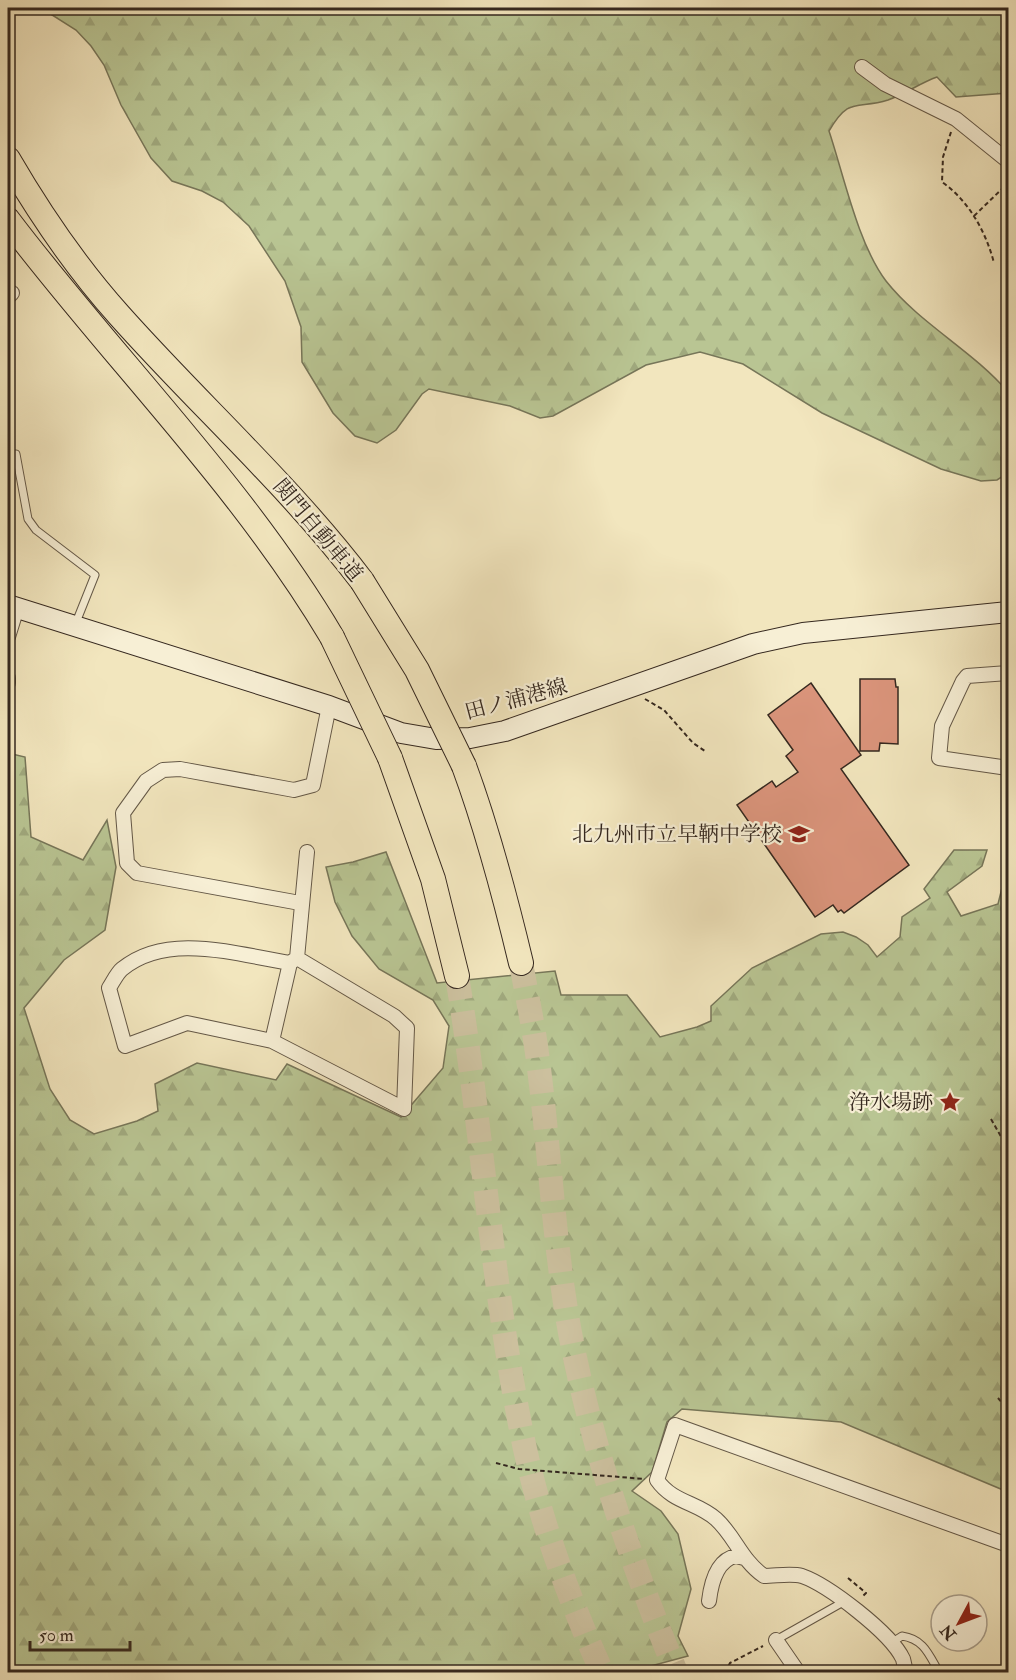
<svg xmlns="http://www.w3.org/2000/svg" width="1016" height="1680" viewBox="0 0 1016 1680" font-family="'IM FELL Double Pica','Noto Serif JP',serif">
<defs>
<pattern id="forest-firs" width="22" height="20" patternUnits="userSpaceOnUse" patternTransform="scale(1.5)"><rect width="22" height="20" fill="#b9c593"/><path d="M5 1l3.5 6h-7zM16 11l3.5 6h-7z" fill="#a0a97e"/></pattern>
</defs>
<rect width="100%" height="100%" fill="#f2e6be"/>
<filter id="stains"><feTurbulence type="fractalNoise" baseFrequency=".00333" numOctaves="4"/><feColorMatrix values="0 0 0 0 .2 0 0 0 0 .09 0 0 0 0 .02 0 0 0 .5 -.17"/></filter>
<radialGradient id="worn" r=".72"><stop offset=".6" stop-color="#630" stop-opacity="0"/><stop offset="1" stop-color="#630" stop-opacity=".3"/></radialGradient>
<path fill="url(#forest-firs)" stroke="#777659" stroke-width="1.5" d="M41,8H1008V93L956,97L937,77C920,83 905,94 888,100C857,110 850,95 829,131C844,176 858,244 886,281C920,324 972,350 1008,392V473L997,480L981,481L941,469L822,413L743,364L700,352L646,365L553,416L540,418L510,406L429,389L422,394L396,430L377,443L355,436L333,413L302,362L301,327L285,281L249,226L223,202L202,191L172,181L151,158L121,105L104,65L91,46L76,30Z
M8,753L25,757L31,837L83,860L107,820L116,867L105,930L64,960L24,1008L50,1089L70,1120L94,1134L137,1121L158,1111L155,1084L197,1063L276,1080L287,1064L401,1117L443,1068L449,1026L433,1000L379,969L352,936L335,902L326,867L353,862L386,852L437,983L555,971L561,995H627L660,1037L697,1027L711,1021V1006L752,968L821,934L843,932L856,937L868,945L877,957L900,937L902,917L930,898L924,889L954,850H987L982,866L947,892L961,916L998,904L1003,884L1008,883V1492L841,1422L682,1409L667,1422L652,1472L632,1491L661,1511L678,1534L691,1589L678,1636L688,1656L636,1670L637,1672H8Z"/>
<path fill="#da947b" stroke="#35281f" stroke-width="1.5" d="M860,679H895L896,687H898V744L880,743L879,751H860Z
M811,683L861,755L841,769L909,865L844,913L841,910L838,912L833,905L815,917L737,805L772,781L776,787L798,772L786,756L793,750L768,715Z"/>
<g fill="none" stroke-linecap="round" stroke-linejoin="round">
<path stroke="#ccc09e" stroke-width="24" stroke-dasharray="24 12" stroke-linecap="butt" d="M521,963C527,996 534,1028 538,1061C551,1159 554,1257 574,1353C597,1463 634,1569 676,1672
M457,976C483,1133 492,1293 525,1449C542,1526 570,1601 602,1672"/>
<defs>
<path id="lane" d="M16,454L28,519L36,530L95,575L75,625
M776,1640L845,1601
M891,1643L902,1636C924,1639 929,1655 939,1672"/>
<path id="street" d="M862,67L885,84L956,119L1008,161
M8,297L12,293
M8,637L17,608
M1008,673L967,676L963,681L942,726L939,758L1008,768
M8,678V683
M300,903L137,873L127,863L123,813L146,781L163,770L180,769L294,790L313,785L329,706
M290,963C238,955 168,931 122,969C117,973 113,982 109,988L125,1046L187,1023L272,1041L404,1109L407,1028L394,1016L297,958
M272,1041L290,963L297,958L307,852
M709,1601C711,1584 716,1560 736,1556L744,1558
M776,1640L798,1672
M906,1672C905,1668 904,1663 903,1659C891,1633 828,1585 802,1576C791,1573 776,1576 764,1576C741,1560 735,1536 716,1519C697,1502 673,1503 657,1480L675,1425L1008,1545"/>
<path id="secondary" d="M8,605L329,706L401,733L436,739L470,738L505,731L753,644L803,633L1008,612"/>
<path id="highway" d="M8,159C40,214 76,267 119,315C199,405 289,485 362,581
M8,220C114,360 242,485 332,637
M390,758L433,879L457,976
M464,766C488,831 505,896 521,963"/>
</defs>
<use href="#lane" stroke="#645847" stroke-width="9"/>
<use href="#street" stroke="#645847" stroke-width="16"/>
<use href="#secondary" stroke="#35281f" stroke-width="22"/>
<use href="#highway" stroke="#35281f" stroke-width="26"/>
<path stroke="#35281f" stroke-width="2" stroke-dasharray="4.5 3" stroke-linecap="butt" d="M951,132L943,157L942,182C969,201 986,232 994,263
M974,216L1008,183
M645,699L664,710L693,743L705,751
M991,1119L1003,1140L1008,1144
M998,1398L1008,1410
M496,1463L519,1469L645,1479
M848,1578L866,1593L862,1597
M725,1672L730,1663L763,1646"/>
<use href="#lane" stroke="#f7efd5" stroke-width="7"/>
<use href="#street" stroke="#f7efd5" stroke-width="14"/>
<use href="#secondary" stroke="#f7efd5" stroke-width="20"/>
<use href="#highway" stroke="#f2e6be" stroke-width="24"/>
<defs>
<path id="highway-bridge" d="M362,581L417,670L464,766
M332,637L390,758"/>
</defs>
<use href="#highway-bridge" stroke="#35281f" stroke-width="26" stroke-linecap="butt"/>
<use href="#highway-bridge" stroke="#f2e6be" stroke-width="24"/>
</g>
<defs>
<symbol id="school-bare" viewBox="-9 -9 18 18"><path d="M0-5L7-2L0 1L-7-2ZM-4 1L0 2.5L4 1V4Q0 6-4 4Z" fill="#8f2418" stroke="#f7efd5" stroke-width="2.5" paint-order="stroke"/></symbol>
<symbol id="sight-bare" viewBox="-9 -9 18 18"><path d="M0-6L1.8-2.2L6-1.7L2.9 1.2L3.7 5.4L0 3.3L-3.7 5.4L-2.9 1.2L-6-1.7L-1.8-2.2Z" fill="#8f2418" stroke="#f7efd5" stroke-width="2.5" paint-order="stroke"/></symbol>
</defs>
<g fill-rule="evenodd">
<use href="#school-bare" x="784" y="819" width="30" height="30"/>
<use href="#sight-bare" x="935" y="1087" width="30" height="30"/>
</g>
<g text-anchor="middle" stroke-width="4.5" stroke-linejoin="round" paint-order="stroke">
<g font-size="21" fill="#35281f" stroke="#f7efd5">
<text transform="translate(318 530) rotate(50)" y="7">関門自動車道</text>
<text transform="translate(516 699) rotate(-15)" y="7">田ノ浦港線</text>
</g>
<g font-size="21" fill="#35281f" stroke="#f7efd5" text-anchor="end">
<text x="782" y="841">北九州市立早鞆中学校</text>
<text x="933" y="1109">浄水場跡</text>
</g>
</g>
<rect width="1016" height="1680" fill="none" stroke="#f2e6be" stroke-width="30"/>
<rect x="9" y="9" width="998" height="1662" fill="none" stroke="#35281f" stroke-width="3"/>
<rect x="15" y="15" width="986" height="1650" fill="none" stroke="#35281f" stroke-width="1.5"/>
<g transform="translate(959 1623) rotate(229)"><circle r="28" fill="#f7efd5" stroke="#a99f8c" stroke-width="1.5"/>
<path d="M0-4.5L10 22L0 15L-10 22Z" fill="#8f2418"/>
<text y="-9" font-size="16" font-weight="bold" text-anchor="middle" fill="#35281f">N</text>
</g>
<path d="M30 1641v9h100v-9" fill="none" stroke="#35281f" stroke-width="3"/>
<text x="39" y="1641" font-size="18" fill="#35281f" stroke="#f7efd5" stroke-width="4.5" paint-order="stroke">50 m</text>
<rect width="100%" height="100%" filter="url(#stains)"/>
<rect width="100%" height="100%" fill="url(#worn)"/>
</svg>
